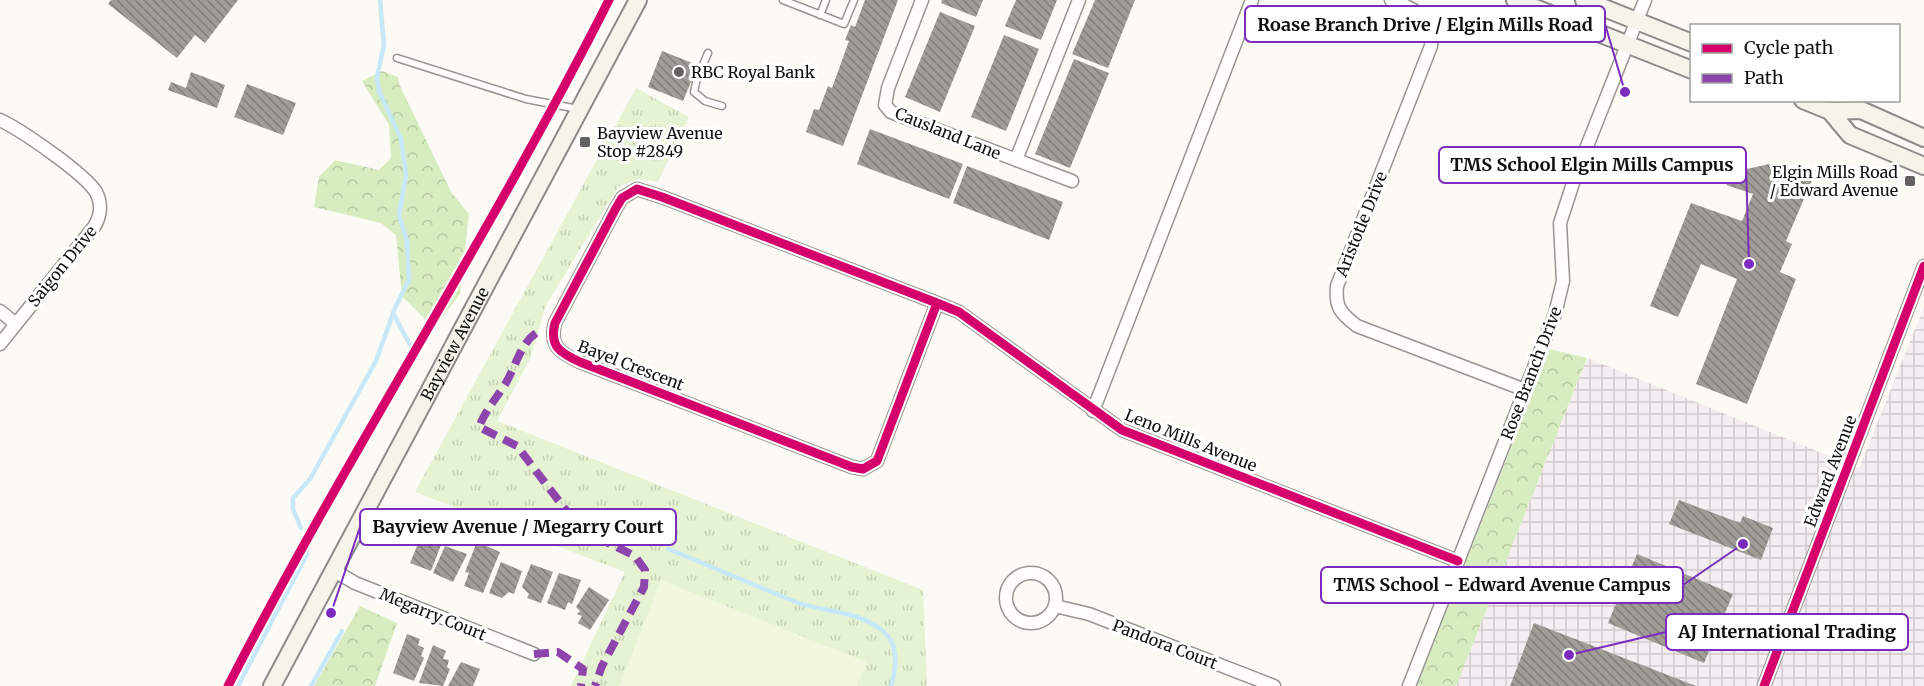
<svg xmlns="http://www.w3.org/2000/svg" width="1924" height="686" viewBox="0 0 1924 686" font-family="Merriweather,serif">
<defs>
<pattern id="industrial-grid" width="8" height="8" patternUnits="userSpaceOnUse" patternTransform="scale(1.5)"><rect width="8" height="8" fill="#f4edf1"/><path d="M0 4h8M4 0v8" fill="none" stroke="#d0cacd"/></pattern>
<pattern id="forest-crowns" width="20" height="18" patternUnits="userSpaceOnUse" patternTransform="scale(1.5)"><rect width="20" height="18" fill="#d7ecbf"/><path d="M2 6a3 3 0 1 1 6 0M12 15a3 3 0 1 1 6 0" fill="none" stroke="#b7c9a3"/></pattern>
<pattern id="park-tufts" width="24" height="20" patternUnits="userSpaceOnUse" patternTransform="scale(1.5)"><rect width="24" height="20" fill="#e6f3d2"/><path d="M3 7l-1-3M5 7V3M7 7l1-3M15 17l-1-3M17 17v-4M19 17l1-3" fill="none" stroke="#c4cfb3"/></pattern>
<pattern id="building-back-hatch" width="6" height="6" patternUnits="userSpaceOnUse" patternTransform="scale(1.5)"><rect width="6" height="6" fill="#a09d99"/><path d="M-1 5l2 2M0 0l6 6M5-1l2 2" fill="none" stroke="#817e7b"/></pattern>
</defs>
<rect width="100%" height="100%" fill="#fcfaf4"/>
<path fill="url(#industrial-grid)" d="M1924,307V686H1456L1587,358L1859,468Z"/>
<path fill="url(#forest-crowns)" d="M382,71L398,77L400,86L451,192L469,214L460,294L434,328L402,296L396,235L381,223L314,207L319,177L335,160L379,170L391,158L389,125L362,81Z
M1550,349L1587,358L1456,686H1417Z
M360,606L397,623L375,686H314Z"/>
<path fill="url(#park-tufts)" d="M636,88L689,117L658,182L639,179L618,187L545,307L531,357L497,421L923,590L927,686H571L625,572L415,492Z"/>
<path fill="#f0f7dc" d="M661,580L867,662L857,686H619Z"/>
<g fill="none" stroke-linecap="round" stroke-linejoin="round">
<path stroke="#c7e8f9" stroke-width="4.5" d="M393,313L410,345
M301,528L293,509V498L310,479L376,361L395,308L409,280L407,241L399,215L406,175L401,139L379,91L377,77L384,45L380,0
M668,549C711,566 753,585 796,602C825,613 862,610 886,634C899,647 896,670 891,686
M238,686L307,554V542
M311,686L342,631"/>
</g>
<path fill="url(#building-back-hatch)" d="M111,0H238L205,43L195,35L177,58L108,4Z
M865,0H898L843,146L806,132L814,109L819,110L828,86L832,88L849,41L845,40L851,25L855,27Z
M942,0H983L976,17L941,3Z
M1016,0H1057L1041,40L1005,26Z
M1095,0H1135L1108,68L1072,54Z
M940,12L975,26L940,112L905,97Z
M1004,35L1039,49L1006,131L971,117Z
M662,51L705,68L700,80L693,77L683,101L648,87Z
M1074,59L1109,73L1070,168L1035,154Z
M191,72L225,85L217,108L168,90L171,82L186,88Z
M247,84L296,103L283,135L234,117Z
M870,129L963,164L949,199L857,164Z
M1774,163L1812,180L1786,241L1792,244L1780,272L1796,279L1747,404L1696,384L1737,279L1701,264L1678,317L1650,306L1691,203L1742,221L1753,194L1726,185L1742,170Z
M967,166L1063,202L1049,240L953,203Z
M1679,500L1740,523L1743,516L1773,528L1761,560L1669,524Z
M424,529L444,537L431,571L410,563Z
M477,542L500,552L483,593L464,586L469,573L465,572Z
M445,546L467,554L453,582L433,573Z
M1637,554L1733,594L1704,663L1608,623Z
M501,562L522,571L514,594L509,592L502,598L489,593Z
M531,564L553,572L541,603L527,598L529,594L522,587Z
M559,573L581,580L572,604L568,602L565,610L547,603Z
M589,587L609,600L590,630L578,623L582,616L577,614L580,611L576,607Z
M1534,623L1696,686H1510Z
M407,634L420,639L418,645L424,648L421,656L424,658L414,681L393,673Z
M433,645L446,651L443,659L449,660L447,667L450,669L443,686L419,683Z
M461,662L480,669L473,686H448Z"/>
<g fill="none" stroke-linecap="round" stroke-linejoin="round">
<defs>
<path id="lane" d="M783,0L844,24L854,0
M820,15L826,0
M397,58L526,99L578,109
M702,67L708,53
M697,78L694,92L705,101L722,106"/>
<path id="street" d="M922,0L888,88L885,105L891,112L906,118L1072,181
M1391,0C1414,9 1435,17 1431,46L1337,286C1335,307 1340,313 1357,326L1525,390
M0,120C21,130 84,173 96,192C102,203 101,216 94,227L0,344
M1016,160L1079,0
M937,303L877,461L863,469L852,467L580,362C560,353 549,346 555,323L616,208L622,198L637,189L662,197L937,303L959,312L1122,430L1458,561
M0,311L16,324
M1093,411L1252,0
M333,570L355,583L534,654
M1006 598a25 25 0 1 1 50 0a25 25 0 1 1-50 0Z
M1055,606L1089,614L1274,686
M1409,686L1555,314L1563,281L1560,223L1576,174L1645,0
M1764,686L1924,266"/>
<g id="secondary">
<path d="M1515,0L1692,70"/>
<path d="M1584,0L1692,43"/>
<path d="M1803,100L1830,111L1861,110L1924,138"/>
<path d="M1830,111L1850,135L1924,166"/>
<path id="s1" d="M272,686L638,0"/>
</g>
</defs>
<use href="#lane" stroke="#969592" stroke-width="9"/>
<use href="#street" stroke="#969592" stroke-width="15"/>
<use href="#secondary" stroke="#8c8b89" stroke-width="20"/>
<use href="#lane" stroke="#fffefd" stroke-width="6"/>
<use href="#street" stroke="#fffefd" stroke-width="12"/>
<use href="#secondary" stroke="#f5f4eb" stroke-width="16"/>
<path stroke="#8e44ad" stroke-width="8" stroke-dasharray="15 8" stroke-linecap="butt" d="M536,333C519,345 515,370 504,386C495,400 485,411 479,427L517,446L581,530L635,556L645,570L644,587L602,666L595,686
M534,654L558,652L583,669L581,686"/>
<defs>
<path id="cycleway" d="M937,303L877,461L863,469L852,467L580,362C560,353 549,346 555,323L616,208L622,198L637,189L662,197L937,303L959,312L1122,430L1458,561
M228,686C348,453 491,234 609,0
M1764,686L1924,266"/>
</defs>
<use href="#cycleway" stroke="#fff" stroke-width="13"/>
<use href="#cycleway" stroke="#d6006c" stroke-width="9"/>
</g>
<g fill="#62615f" stroke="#fff" stroke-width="2">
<circle cx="679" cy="72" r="6"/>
<rect x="579" y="136" width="12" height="12" rx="3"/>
<rect x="1904" y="175" width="12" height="12" rx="3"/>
</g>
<g text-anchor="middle" stroke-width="6" stroke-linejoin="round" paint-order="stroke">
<g font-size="16" fill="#0f0f0f" stroke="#fff" text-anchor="start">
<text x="691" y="78">RBC Royal Bank</text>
<text x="597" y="139">Bayview Avenue<tspan x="597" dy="18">Stop #2849</tspan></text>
<text x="1898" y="178" text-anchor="end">Elgin Mills Road<tspan x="1898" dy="18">/ Edward Avenue</tspan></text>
</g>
<g font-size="16" fill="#0f0f0f" stroke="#fff">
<text transform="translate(948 133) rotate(22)" y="6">Causland Lane</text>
<text transform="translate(1361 224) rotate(-68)" y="6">Aristotle Drive</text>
<text transform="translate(62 266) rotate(-51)" y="6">Saigon Drive</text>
<text dy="6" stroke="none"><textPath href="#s1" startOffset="388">Bayview Avenue</textPath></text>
<text transform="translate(631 365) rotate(21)" y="6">Bayel Crescent</text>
<text transform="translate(1531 373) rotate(-69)" y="6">Rose Branch Drive</text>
<text transform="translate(1191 440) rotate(22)" y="6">Leno Mills Avenue</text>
<text transform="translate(1830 471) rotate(-69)" y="6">Edward Avenue</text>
<text transform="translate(433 614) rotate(22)" y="6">Megarry Court</text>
<text transform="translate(1165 644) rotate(21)" y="6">Pandora Court</text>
</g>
</g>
<path fill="none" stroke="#7b2cbf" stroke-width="2" d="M1625 92L1605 24M1749 264L1746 165M331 613L360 527M1743 544L1683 585M1569 655L1666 632"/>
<g fill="#7b2cbf" stroke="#fff" stroke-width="2">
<circle cx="1625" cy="92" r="6"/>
<circle cx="1749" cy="264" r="6"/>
<circle cx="331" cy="613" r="6"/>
<circle cx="1743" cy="544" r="6"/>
<circle cx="1569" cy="655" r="6"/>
</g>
<g fill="#fff" stroke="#7b2cbf" stroke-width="2">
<rect x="1245" y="6" width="360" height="36" rx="6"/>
<rect x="1439" y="147" width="307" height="36" rx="6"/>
<rect x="360" y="509" width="316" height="36" rx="6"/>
<rect x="1321" y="567" width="362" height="36" rx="6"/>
<rect x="1666" y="614" width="242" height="36" rx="6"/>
</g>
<g font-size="18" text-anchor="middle" font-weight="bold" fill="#0f0f0f">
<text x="1425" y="31">Roase Branch Drive / Elgin Mills Road</text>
<text x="1592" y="171">TMS School Elgin Mills Campus</text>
<text x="518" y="533">Bayview Avenue / Megarry Court</text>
<text x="1502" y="591">TMS School - Edward Avenue Campus</text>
<text x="1787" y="638">AJ International Trading</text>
</g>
<rect x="1690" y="24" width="210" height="78" fill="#ffffff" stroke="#9f9f9f" stroke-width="1.5"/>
<rect x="1702" y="44" width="30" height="9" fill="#d6006c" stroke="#9f9f9f" stroke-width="1.5"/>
<text x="1744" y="54" font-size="18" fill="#0f0f0f">Cycle path</text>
<rect x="1702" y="74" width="30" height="9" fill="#8e44ad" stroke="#9f9f9f" stroke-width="1.5"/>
<text x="1744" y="84" font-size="18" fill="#0f0f0f">Path</text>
</svg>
